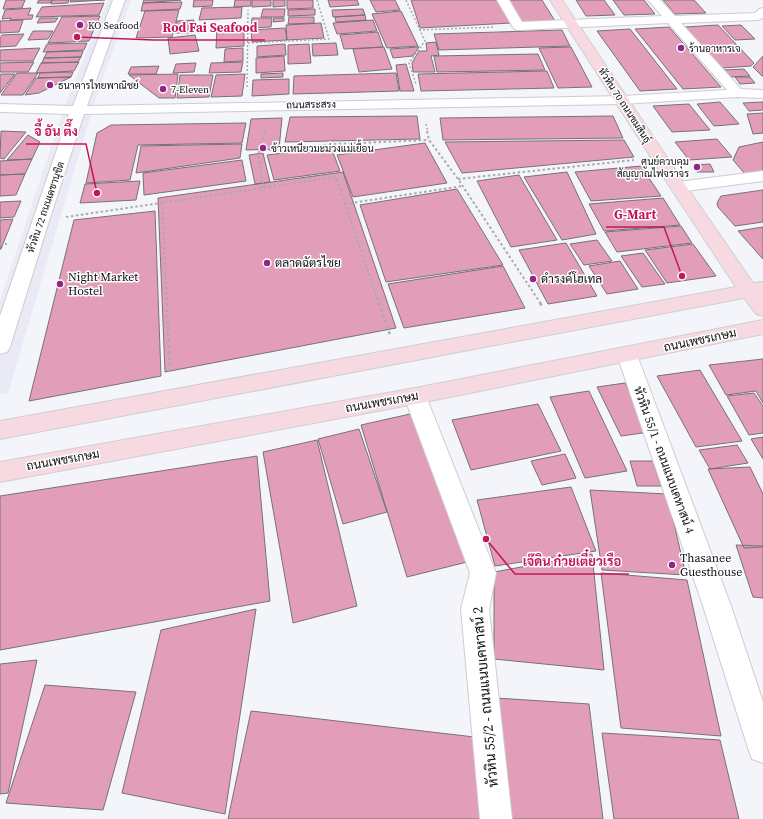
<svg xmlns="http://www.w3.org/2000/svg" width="763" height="819" viewBox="0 0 763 819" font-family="'Source Serif 4',Sarabun,serif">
<rect width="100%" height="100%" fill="#f4f5fa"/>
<path fill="#e9eaf6" d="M108,0H131L95,101L8,393L0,394V300L66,102Z"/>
<path fill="#e29eb9" stroke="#777274" d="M6,0H25L22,8L3,9Z
M39,0H52L50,3H37Z
M52,0H69L68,3L51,4Z
M71,0H105L70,2Z
M144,0H181L143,3Z
M194,0H213L212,6L193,7Z
M235,0H251V6L234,7Z
M252,0H271V6L252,7Z
M273,0H285V6L273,7Z
M287,0H313V8L287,9Z
M328,0H357L359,5L330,7Z
M370,0H395L400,10L376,12Z
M411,0H499L511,23L420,28Z
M508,0H542L555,21L521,22Z
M576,0H604L615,15L586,16Z
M613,0H644L655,14L624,15Z
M663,0H694L706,13L675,14Z
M182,2L180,9L141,11L143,3Z
M104,3L99,15L36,17L42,7Z
M242,7L241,18L199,20L202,8Z
M31,8L28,15H33L32,19L10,20L11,18L2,19L5,10Z
M263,9H285L284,17H261Z
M315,9V15L288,16V10Z
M363,9L365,15L333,17L332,10Z
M179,10L172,37L136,38L145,11Z
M401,11L418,46L387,48L372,14Z
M365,15L366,20L336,22L335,17Z
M100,16L89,41L48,43L62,17Z
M289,17H314V23L288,24Z
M40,18H58L55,22L37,23Z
M252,18H272L271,27L251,28Z
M274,18H284V21L273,22Z
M23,20L19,32L0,33V21Z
M194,20L192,33H175L177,21Z
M373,20L377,31L337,34L333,23Z
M321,23L324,38L287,40L286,25Z
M718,25L754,63L751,66L722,68L685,27Z
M741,25L755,39L735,40L722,26Z
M244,26V46L216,48L217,28Z
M669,27L721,87L683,89L635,29Z
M285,28L287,40L252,42L251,30Z
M630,29L677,89L640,91L597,31Z
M562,30L570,46L439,50L434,34Z
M33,31H53L48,39L28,40Z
M378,32L383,47L344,49L340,35Z
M24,34L16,46L0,47V38L2,35Z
M195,35L199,51L170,54L168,38Z
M436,42L439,55L431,56L435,72H413L412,63L419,51H427L426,43Z
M87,43L84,50L43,52L47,44Z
M336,43L338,55L313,56L312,44Z
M285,44L286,55L257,57V46Z
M309,44L311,63L288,64V45Z
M384,47L392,69L359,72L353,49Z
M419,47L413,56L393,58L390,49Z
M571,47L592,87L558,88L539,48Z
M40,48L33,61H0V50Z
M243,48V61L224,62L225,49Z
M83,51L81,57L44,58L47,52Z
M538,54L545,70L437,72L434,56Z
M284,56L285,71L256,73V58Z
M763,56V76H762L753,67Z
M81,57L78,62L42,63L44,58Z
M34,62L28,72H0V63Z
M79,62L74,71L36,73L41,63Z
M243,62L241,72L209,73L211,63Z
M196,63L194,72L173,73L176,64Z
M406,64L414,91H400L396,65Z
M159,66L156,74H128L131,67Z
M744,69L750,76L729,77L724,70Z
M547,71L554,88L421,91L418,74Z
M73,72L71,77L38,78L40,73Z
M17,73H38L23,95H1Z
M283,73V77L261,78V74Z
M396,73L399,91L293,94L294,76Z
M1,74H15L0,93V75Z
M178,74L175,98H159L129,75Z
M245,74L242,96L211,97L216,75Z
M180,75H213L209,97L177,98Z
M71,77L39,93L25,95L36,78Z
M735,77H750L755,83L740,84Z
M289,79V94L252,96L253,80Z
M720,102L739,124L714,126L697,104Z
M763,102V110L749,111L743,103Z
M689,104L710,130L672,132L653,106Z
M763,113V133L753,134L747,114Z
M417,116L420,139L285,142L290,117Z
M613,116L623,138L443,140L440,118Z
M282,118L279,149L246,150L251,119Z
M246,123L242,143L138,145L130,180L86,183L97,133L111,125Z
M1,131L26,132L4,159L0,158Z
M28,135L40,142L32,159L7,160Z
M717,139L732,157L689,160L675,142Z
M624,140L634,157L462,173L445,142Z
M763,142V172L745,174L733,160L739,147Z
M425,143L447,183L353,197L337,155Z
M242,144L240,158L136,173L141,146Z
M331,147L340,171L274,180L267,155Z
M263,153L270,182L255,184L249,155Z
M32,159L25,174L0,175V161Z
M242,160L246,181L144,195L143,173Z
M710,164L714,172H697L693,165Z
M641,166L661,196L591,201L575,172Z
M343,172L396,328L165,372L158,198Z
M567,172L596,234L562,240L524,177Z
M25,174L16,195L0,196V175Z
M519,175L557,240L511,247L477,181Z
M140,181L136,200L80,203L85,184Z
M457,189L503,265L386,282L360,205Z
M763,190V222L735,226L718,207L717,203L721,196Z
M663,198L680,225L604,231L589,204Z
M21,201L14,217L0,218V202Z
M155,211L161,376L29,401L74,220Z
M13,219L1,249H0V220Z
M681,226L692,243L617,252L605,232Z
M763,227V259L738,231Z
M597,240L612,261L584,265L570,244Z
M566,243L597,296L548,304L519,250Z
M693,244L716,276L667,283L645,250Z
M643,253L665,284L642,287L621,256Z
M620,261L638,289L607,294L589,266Z
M503,266L525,308L404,328L388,284Z
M763,359V403L756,391L726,395L709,365Z
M700,370L742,441L696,447L657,376Z
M625,383L650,432L621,436L597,387Z
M589,391L627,471L585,478L550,397Z
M754,393L763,406V433L749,435L727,396Z
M538,404L561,451L471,470L452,420Z
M419,412L475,560L407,577L361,425Z
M359,429L387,512L343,524L318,439Z
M763,437V459L751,439Z
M317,440L357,606L293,623L263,452Z
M737,445L748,463L710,469L699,450Z
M565,454L576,478L542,485L531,461Z
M257,456L270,601L0,650V496Z
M630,461H653L661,486H637Z
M750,467L763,494V547L744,548L708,469Z
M571,487L596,551L495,566L477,500Z
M590,490L667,494L686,575L602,570Z
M736,545L763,546V598L753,597Z
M592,554L604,670L494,659V572Z
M601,573L687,580L721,736L621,728Z
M256,609L225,814L122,793L161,630Z
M37,660L8,793L0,794V664Z
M45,685L136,692L103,810L6,803Z
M496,698L589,704L603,819H501Z
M251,711L483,738L482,819H228Z
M602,733L720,740L739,819H614Z"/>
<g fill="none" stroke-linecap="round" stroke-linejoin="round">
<defs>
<path id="minor" d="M113,0H125L87,106L622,96L727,90L668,23L518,30L514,29L497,0H509L522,22L662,16L648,0H660L675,16L755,13L759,9L763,8V18L758,20L681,23L741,89L763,90V98L737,97L622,104L84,114L49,221L10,347L7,352L0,354V316L69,114L0,112V104L73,106Z
M763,171V181L678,192L672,190L670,187L672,184L678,182Z
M627,347L634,350L637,355L731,606L763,702V763L752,759L748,748L703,606L617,355L620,350Z
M415,388L423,390L426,396L496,573L489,609L512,819H480L461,609L470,573L404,396L407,390Z"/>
<path id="major" d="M550,0H562L686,186L753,283L763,282V316L756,314L744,298L0,439V421L736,287L670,187Z
M763,320V334L415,404L0,482V462L415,388Z"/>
</defs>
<use href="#minor" stroke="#ccccd1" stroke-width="2"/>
<use href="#major" stroke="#cfcfcf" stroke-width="2"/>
<path stroke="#aaaaae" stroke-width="1.5" stroke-dasharray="2 2" stroke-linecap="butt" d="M406,0L425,41L409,63L416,84
M419,30L495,27
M248,43L329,39L317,0
M247,87L248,10
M426,124L428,132
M264,132L266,126"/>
<path stroke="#aaaaae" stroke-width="2" stroke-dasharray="2.5 2.5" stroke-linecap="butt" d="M427,131L429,140L458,179L541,304
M259,151L335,144L429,140
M458,179L634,160
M264,188L258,155L265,131
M162,202L167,304
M345,204L463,186
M66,217L336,177L379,304
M0,244H7"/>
<path stroke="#aaaaae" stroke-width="2.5" stroke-dasharray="3 3" stroke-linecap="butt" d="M167,303L170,375
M379,303L390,335
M540,303L542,306"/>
<use href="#minor" fill="#fff" fill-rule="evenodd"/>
<use href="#major" fill="#f7dae1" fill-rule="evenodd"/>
</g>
<g fill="#922587" stroke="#fff" stroke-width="1.5">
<circle cx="80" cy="25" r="4"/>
<circle cx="681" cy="48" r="4"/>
<circle cx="50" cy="85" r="4"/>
<circle cx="163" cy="89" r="4"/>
<circle cx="263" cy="148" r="4"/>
<circle cx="697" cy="167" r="4"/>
<circle cx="267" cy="263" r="4"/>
<circle cx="533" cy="279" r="4"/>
<circle cx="60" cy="284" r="4"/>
<circle cx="672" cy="565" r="4"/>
</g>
<g text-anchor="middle" stroke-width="3" stroke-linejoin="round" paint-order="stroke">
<g font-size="10" fill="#0e0e10" stroke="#fff" text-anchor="start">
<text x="88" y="29">KO Seafood</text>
<text x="689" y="52">ร้านอาหารเจ</text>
<text x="58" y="89">ธนาคารไทยพาณิชย์</text>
<text x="171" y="93">7-Eleven</text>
<text x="271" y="152">ข้าวเหนียวมะม่วงแม่เยื้อน</text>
<text x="689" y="165" text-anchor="end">ศูนย์ควบคุม<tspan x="689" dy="12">สัญญาณไฟจราจร</tspan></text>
</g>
<g font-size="10" fill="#0e0e10" stroke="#fff">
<text transform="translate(311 104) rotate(-1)" y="4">ถนนสระสรง</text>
<text transform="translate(625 105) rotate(57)" y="4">หัวหิน 70 ถนนชมสินธุ์</text>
<text transform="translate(45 207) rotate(-71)" y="4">หัวหิน 72 ถนนเดชานุชิต</text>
</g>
<g font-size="12" fill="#0e0e10" stroke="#fff" text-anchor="start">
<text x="275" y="267">ตลาดฉัตรไชย</text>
<text x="68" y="281">Night Market<tspan x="68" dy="14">Hostel</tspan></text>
<text x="541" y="283">ดำรงค์โฮเทล</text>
<text x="680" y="562">Thasanee<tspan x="680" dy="14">Guesthouse</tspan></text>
</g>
<g font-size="12" fill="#0e0e10" stroke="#fff">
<text transform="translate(700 340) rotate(-12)" y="4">ถนนเพชรเกษม</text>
<text transform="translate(382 402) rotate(-10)" y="4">ถนนเพชรเกษม</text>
<text transform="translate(63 460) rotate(-10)" y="4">ถนนเพชรเกษม</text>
<text transform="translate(664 460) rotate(70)" y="4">หัวหิน 55/1 - ถนนแนบเคหาสน์ 4</text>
</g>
<g font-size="14" fill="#0e0e10" stroke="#fff">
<text transform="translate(485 697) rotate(-95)" y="5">หัวหิน 55/2 - ถนนแนบเคหาสน์ 2</text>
</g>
</g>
<path fill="none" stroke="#c2185b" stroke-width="1.5" d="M77 37L154 40H265M97 193L86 144H26M682 276L664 227H606M486 539L515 574H629"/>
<g fill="#c2185b" stroke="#fff" stroke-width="1.5">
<circle cx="77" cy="37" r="4"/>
<circle cx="97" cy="193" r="4"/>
<circle cx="682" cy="276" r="4"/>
<circle cx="486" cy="539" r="4"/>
</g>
<g font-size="13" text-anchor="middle" font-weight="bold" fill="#c2185b" stroke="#fff" stroke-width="3" stroke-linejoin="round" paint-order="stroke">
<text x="210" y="32">Rod Fai Seafood</text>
<text x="56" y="136">จี้ อัน ตึ๊ง</text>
<text x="635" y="219">G-Mart</text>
<text x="572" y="566">เจ๊ดิน ก๋วยเตี๋ยวเรือ</text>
</g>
</svg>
